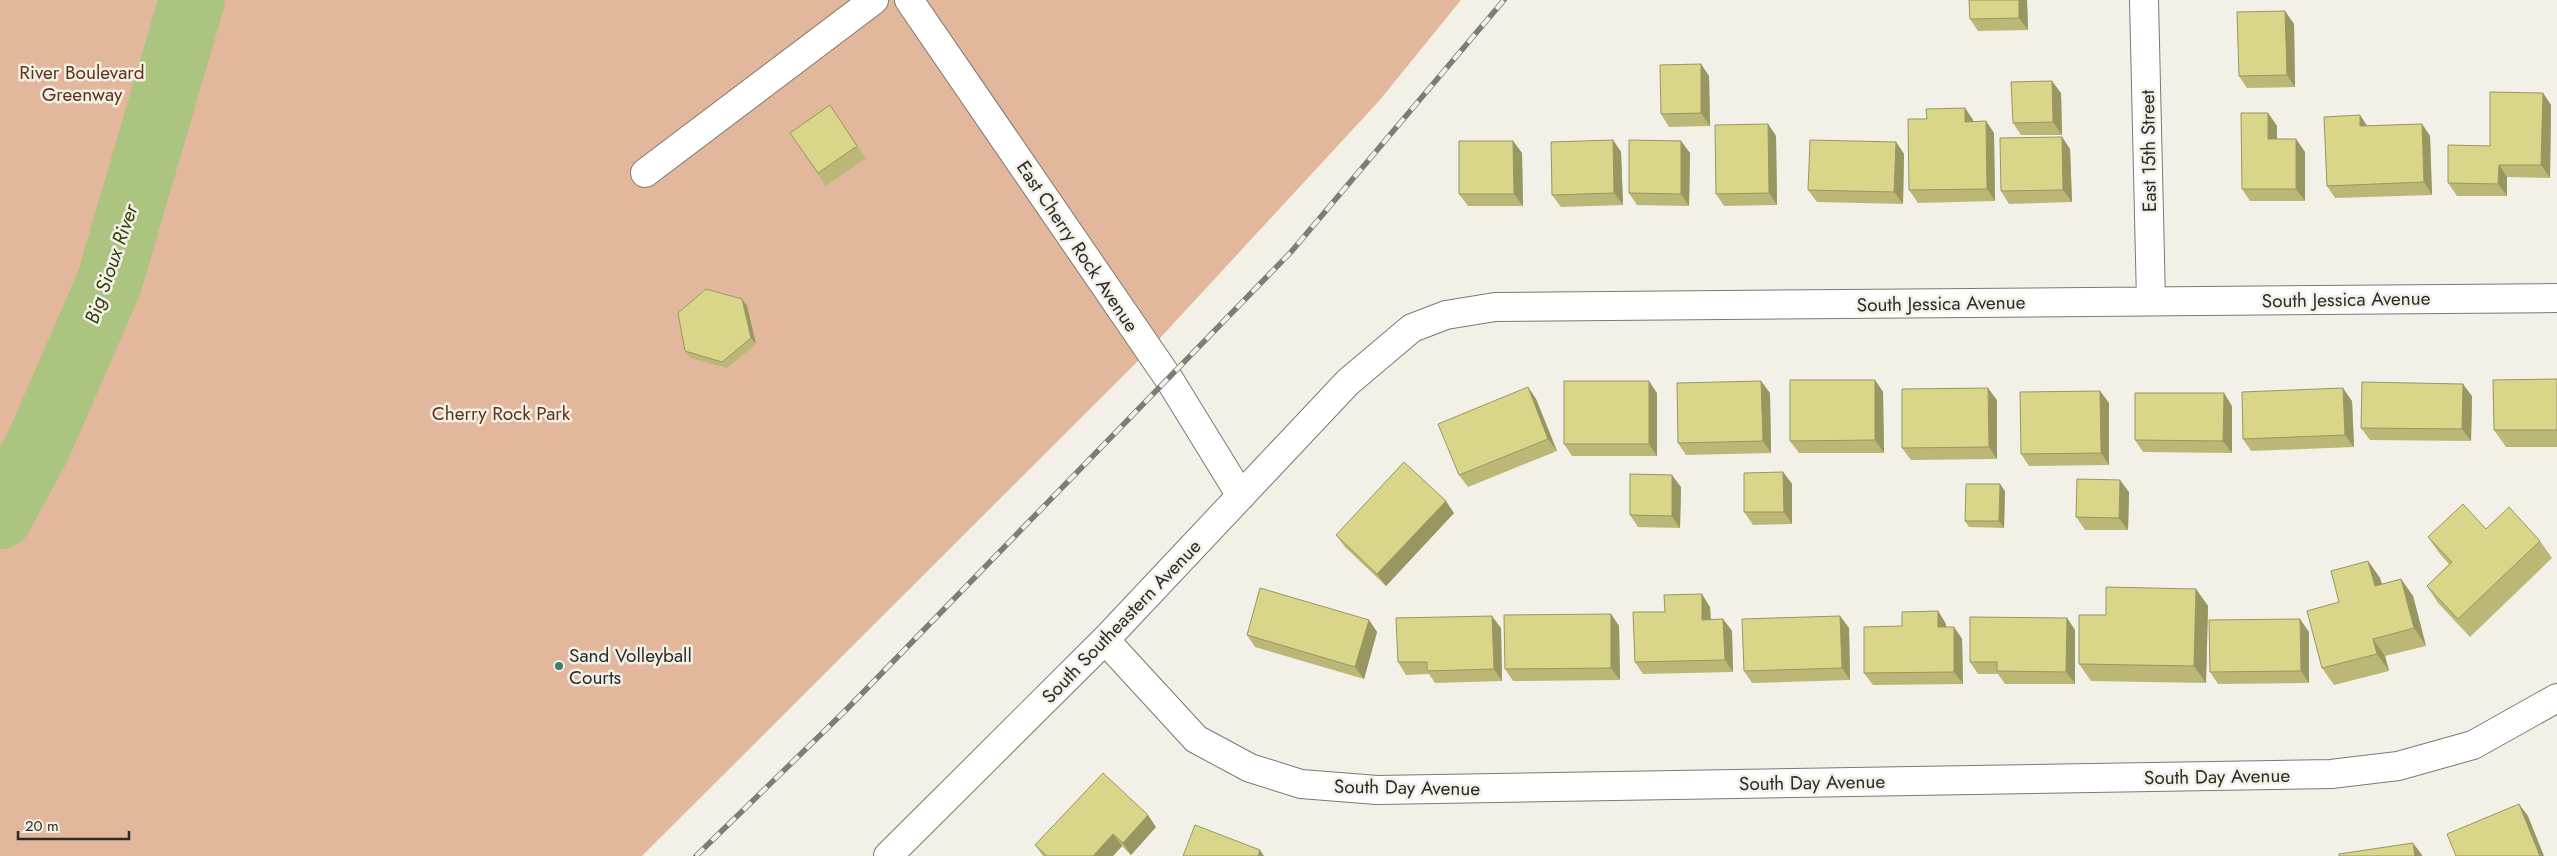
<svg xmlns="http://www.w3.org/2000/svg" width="2557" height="856" viewBox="0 0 2557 856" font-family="Jost,sans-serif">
<rect width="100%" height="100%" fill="#f3f0e7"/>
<path fill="#e3b79c" d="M0,0H1461L1379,101L1149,350L642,856H0Z"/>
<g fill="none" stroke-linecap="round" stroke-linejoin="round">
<path stroke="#abc47f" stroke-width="66" d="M0,516L39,444L109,283L192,0"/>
<defs>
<path id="minor" d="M909,0L1169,379L1241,496
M2144,0L2151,301
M645,173L874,0
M1105,640L1196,739L1250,768L1301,784L1377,790L2331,774L2398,766L2473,745L2557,698
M888,856L1105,640L1348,382L1412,328L1446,315L1495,307L2557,298"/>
</defs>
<use href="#minor" stroke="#7c7972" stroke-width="30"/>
<use href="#minor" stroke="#fff" stroke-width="28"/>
<defs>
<path id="rail" d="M696,856L846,710L1291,252L1504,0"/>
</defs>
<use href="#rail" stroke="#7e7c77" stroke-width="5.5"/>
<use href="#rail" stroke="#f3f0e7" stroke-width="4" stroke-dasharray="11" stroke-linecap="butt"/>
</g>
<path fill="#bbb877" d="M1969,0H2027L2028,30L1978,31L1970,19Z
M2285,11L2294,24L2295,87L2247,88L2239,76Z
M1701,64L1709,76L1710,126L1669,127L1661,114Z
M2061,93L2062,135H2021L2013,123Z
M2543,93L2551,105L2550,178L2507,177V196H2457L2448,183L2490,146Z
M830,105L866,158L826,186L790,133Z
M1965,108L1973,120V121H1986L1994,133L1995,201L1918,203L1909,190L1927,119Z
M2268,113L2277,126V139H2296L2305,152V201H2250L2242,189Z
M1768,124L1776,136L1777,205L1724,206L1716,194Z
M2422,124L2430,136L2432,195L2335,198L2327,186L2367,126Z
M2062,137L2070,149L2072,202L2009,204L2001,191Z
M1613,140L1621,152L1623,205L1561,207L1552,195Z
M1513,141L1522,153L1523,206H1468L1459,194Z
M1681,141L1690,153L1689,206L1637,205L1629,193Z
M1896,142L1904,154L1903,204L1817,202L1808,190Z
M742,299L747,306L756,344L727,368L690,358L685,351Z
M2557,379V447H2506L2494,430Z
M1875,380L1883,392L1884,453H1799L1790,441Z
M1761,381L1770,393L1771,453L1686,455L1678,443Z
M1528,387L1536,399L1557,451L1468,487L1459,475Z
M2100,391L2109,403V465L2029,466L2021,454Z
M1657,393V456H1572L1564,444Z
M2472,396L2471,441L2370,440L2361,428Z
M1997,400V459L1911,460L1902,448Z
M2352,401L2354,447L2251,451L2243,439Z
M2232,406V453L2143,452L2135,440Z
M1783,472L1792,484V524L1753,525L1744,512Z
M1681,487L1680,528L1638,527L1630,515Z
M2005,491L2004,528L1969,527L1965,521Z
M2129,492L2128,530H2085L2076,517Z
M1454,513L1386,586L1345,547L1336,535Z
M2486,529L2540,541L2552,558L2470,637L2438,603L2427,586L2449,564L2440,554L2428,537Z
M2368,561L2380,578L2382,584L2401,579L2413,596L2426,646L2385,656L2389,671L2334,685L2322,668L2339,602Z
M2196,589L2208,606L2206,683L2091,681L2079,664L2106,615Z
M1710,607L1711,619H1723L1732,631L1733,672L1643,674L1635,662L1665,612Z
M1938,611L1946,624V627H1954L1962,639L1963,684L1873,685L1864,673Z
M1611,614L1619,626L1620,680L1513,681L1505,669Z
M1840,616L1849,628L1850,680L1752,683L1744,671Z
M2067,618L2075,630V684H2005L1998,674H1978L1970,662Z
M1369,620L1377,632L1364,679L1255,647L1247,635Z
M1501,628L1502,681L1435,683L1429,674L1406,675L1398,662Z
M2309,632V683L2218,684L2210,672Z
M1156,827L1131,855L1122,846L1113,856H1043L1035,845Z"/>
<path fill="#989661" d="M2019,0H2027L2028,30L2019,18Z
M2285,11L2294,24L2295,87L2287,75Z
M1701,64L1709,76L1710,126L1701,113Z
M2052,81L2061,93L2062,135L2053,122Z
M2543,93L2551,105L2550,178L2541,165Z
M1965,108L1973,120L1974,134L1965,122Z
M2268,113L2277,126V152L2268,139Z
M2360,115L2368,127L2360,126Z
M1986,121L1994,133L1995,201L1987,189Z
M1768,124L1776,136L1777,205L1769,193Z
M2422,124L2430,136L2432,195L2424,182Z
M2062,137L2070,149L2072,202L2063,190Z
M2296,139L2305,152V201L2296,189Z
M1613,140L1621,152L1623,205L1614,193Z
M1513,141L1522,153L1523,206L1514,194Z
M1681,141L1690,153L1689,206L1681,194Z
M1896,142L1904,154L1903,204L1894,192Z
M2499,165L2507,177V196L2498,184Z
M742,299L747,306L756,344L751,338Z
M1875,380L1883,392L1884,453L1875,440Z
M1649,381L1657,393V456L1649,444Z
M1761,381L1770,393L1771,453L1763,441Z
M2463,384L2472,396L2471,441L2462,429Z
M1528,387L1536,399L1557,451L1548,439Z
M1988,388L1997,400V459L1989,447Z
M2343,388L2352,401L2354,447L2345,435Z
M2100,391L2109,403V465L2101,453Z
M2224,393L2232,406V453L2223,441Z
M1783,472L1792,484V524L1784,512Z
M1672,475L1681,487L1680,528L1672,516Z
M2120,480L2129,492L2128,530L2119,518Z
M2000,484L2005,491L2004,528L1999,521Z
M1446,501L1454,513L1386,586L1377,574Z
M2368,561L2380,578L2387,603L2375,586Z
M2401,579L2413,596L2426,646L2414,628Z
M2196,589L2208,606L2206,683L2194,666Z
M1702,594L1710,607L1711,632L1702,620Z
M1938,611L1946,624V639L1938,627Z
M1611,614L1619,626L1620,680L1611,668Z
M1492,616L1501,628L1502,681L1494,669Z
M1840,616L1849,628L1850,680L1842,668Z
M2067,618L2075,630V684L2066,672Z
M1723,619L1732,631L1733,672L1725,660Z
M2300,619L2309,632V683L2301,671Z
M1369,620L1377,632L1364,679L1355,667Z
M1954,627L1962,639L1963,684L1954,672Z
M2373,639L2385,656L2389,671L2377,654Z
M2519,804L2528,816L2544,856H2540Z
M1148,815L1156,827L1131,855L1123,843Z
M1113,834L1122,846L1113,856H1093Z
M2413,843L2422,855V856H2415Z
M1260,850L1264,856H1258Z"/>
<path fill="#d9d68a" stroke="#989661" d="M1969,0H2019V18L1970,19Z
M2285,11L2287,75L2239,76L2237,12Z
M1701,64V113L1661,114L1660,65Z
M2052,81L2053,122L2013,123L2011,82Z
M2490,92L2543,93L2541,165H2499L2498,184L2448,183V145L2490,146Z
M830,105L857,146L818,173L790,133Z
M1965,108V122L1986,121L1987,189L1909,190L1908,119H1927L1926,109Z
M2241,113H2268V139H2296V189H2242Z
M2360,115V126L2422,124L2424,182L2327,186L2324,117Z
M1768,124L1769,193L1716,194L1715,125Z
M2062,137L2063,190L2001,191L2000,138Z
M1613,140L1614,193L1552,195L1551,142Z
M1629,140L1681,141V194L1629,193Z
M1810,140L1896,142L1894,192L1808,190Z
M1459,141H1513L1514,194H1459Z
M706,289L742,299L751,338L722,362L685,351L678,313Z
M2557,379V430H2494L2493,380Z
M1790,380H1875V440L1790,441Z
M1564,381H1649V444H1564Z
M1761,381L1763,441L1678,443L1677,383Z
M2362,382L2463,384L2462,429L2361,428Z
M1528,387L1548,439L1459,475L1438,424Z
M1988,388L1989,447L1902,448V389Z
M2343,388L2345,435L2243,439L2242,392Z
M2100,391L2101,453L2021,454L2020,392Z
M2135,393H2224L2223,441L2135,440Z
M1404,462L1446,501L1377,574L1336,535Z
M1783,472L1784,512H1744V473Z
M1630,474L1672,475V516L1630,515Z
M2077,479L2120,480L2119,518L2076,517Z
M1966,484H2000L1999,521H1965Z
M2463,504L2486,529L2509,507L2540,541L2458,619L2427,586L2452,562L2428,537Z
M2368,561L2375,586L2401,579L2414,628L2373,639L2377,654L2322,668L2307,611L2339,602L2331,571Z
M2106,587L2196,589L2194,666L2079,664V615H2106Z
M1260,588L1369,620L1355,667L1247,635Z
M1702,594V620L1723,619L1725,660L1635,662L1633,612H1665L1664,595Z
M1938,611V627H1954V672L1864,673V627L1902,626V612Z
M1611,614V668L1505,669L1504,615Z
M1492,616L1494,669L1427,671V662H1398L1396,618Z
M1840,616L1842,668L1744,671L1742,619Z
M1970,617L2067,618L2066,672L1997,671V662H1970Z
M2300,619L2301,671L2210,672L2209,620Z
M1103,773L1148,815L1123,843L1113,834L1093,856H1047L1035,845Z
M2519,804L2540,856H2456L2447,834Z
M1195,825L1260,850L1258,856H1183Z
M2413,843L2415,856H2339V854Z"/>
<circle fill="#3b7f72" stroke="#f3f0e7" stroke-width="2" cx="559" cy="666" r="5"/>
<g text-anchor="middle" stroke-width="5" stroke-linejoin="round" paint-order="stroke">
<g font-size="19" fill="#5f3315" stroke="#f3f0e7">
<text x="82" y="79">River Boulevard<tspan x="82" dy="22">Greenway</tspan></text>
<text x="501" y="420">Cherry Rock Park</text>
</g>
<g font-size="19" fill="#2c2b28" stroke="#f3f0e7">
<text transform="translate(2148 151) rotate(-91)" y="7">East 15th Street</text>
<text transform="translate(1078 246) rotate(56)" y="7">East Cherry Rock Avenue</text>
<text transform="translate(2346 299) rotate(-1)" y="7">South Jessica Avenue</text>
<text transform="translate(1941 303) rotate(-1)" y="7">South Jessica Avenue</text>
<text transform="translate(1121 621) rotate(-46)" y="7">South Southeastern Avenue</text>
<text transform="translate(2217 776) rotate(-1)" y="7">South Day Avenue</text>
<text transform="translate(1812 782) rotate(-1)" y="7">South Day Avenue</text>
<text transform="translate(1407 787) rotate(1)" y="7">South Day Avenue</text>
</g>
<g font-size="19" fill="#2c2b28" stroke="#f3f0e7" text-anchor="start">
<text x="569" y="662">Sand Volleyball<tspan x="569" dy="22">Courts</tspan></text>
</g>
<g font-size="20" font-style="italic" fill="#30400c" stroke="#f3f0e7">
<text transform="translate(111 264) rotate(-71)" y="7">Big Sioux River</text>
</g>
</g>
<path d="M18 831v8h111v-8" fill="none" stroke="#2c2b28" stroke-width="2.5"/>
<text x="25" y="831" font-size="15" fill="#2c2b28" stroke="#f3f0e7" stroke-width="4" paint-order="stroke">20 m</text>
</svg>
